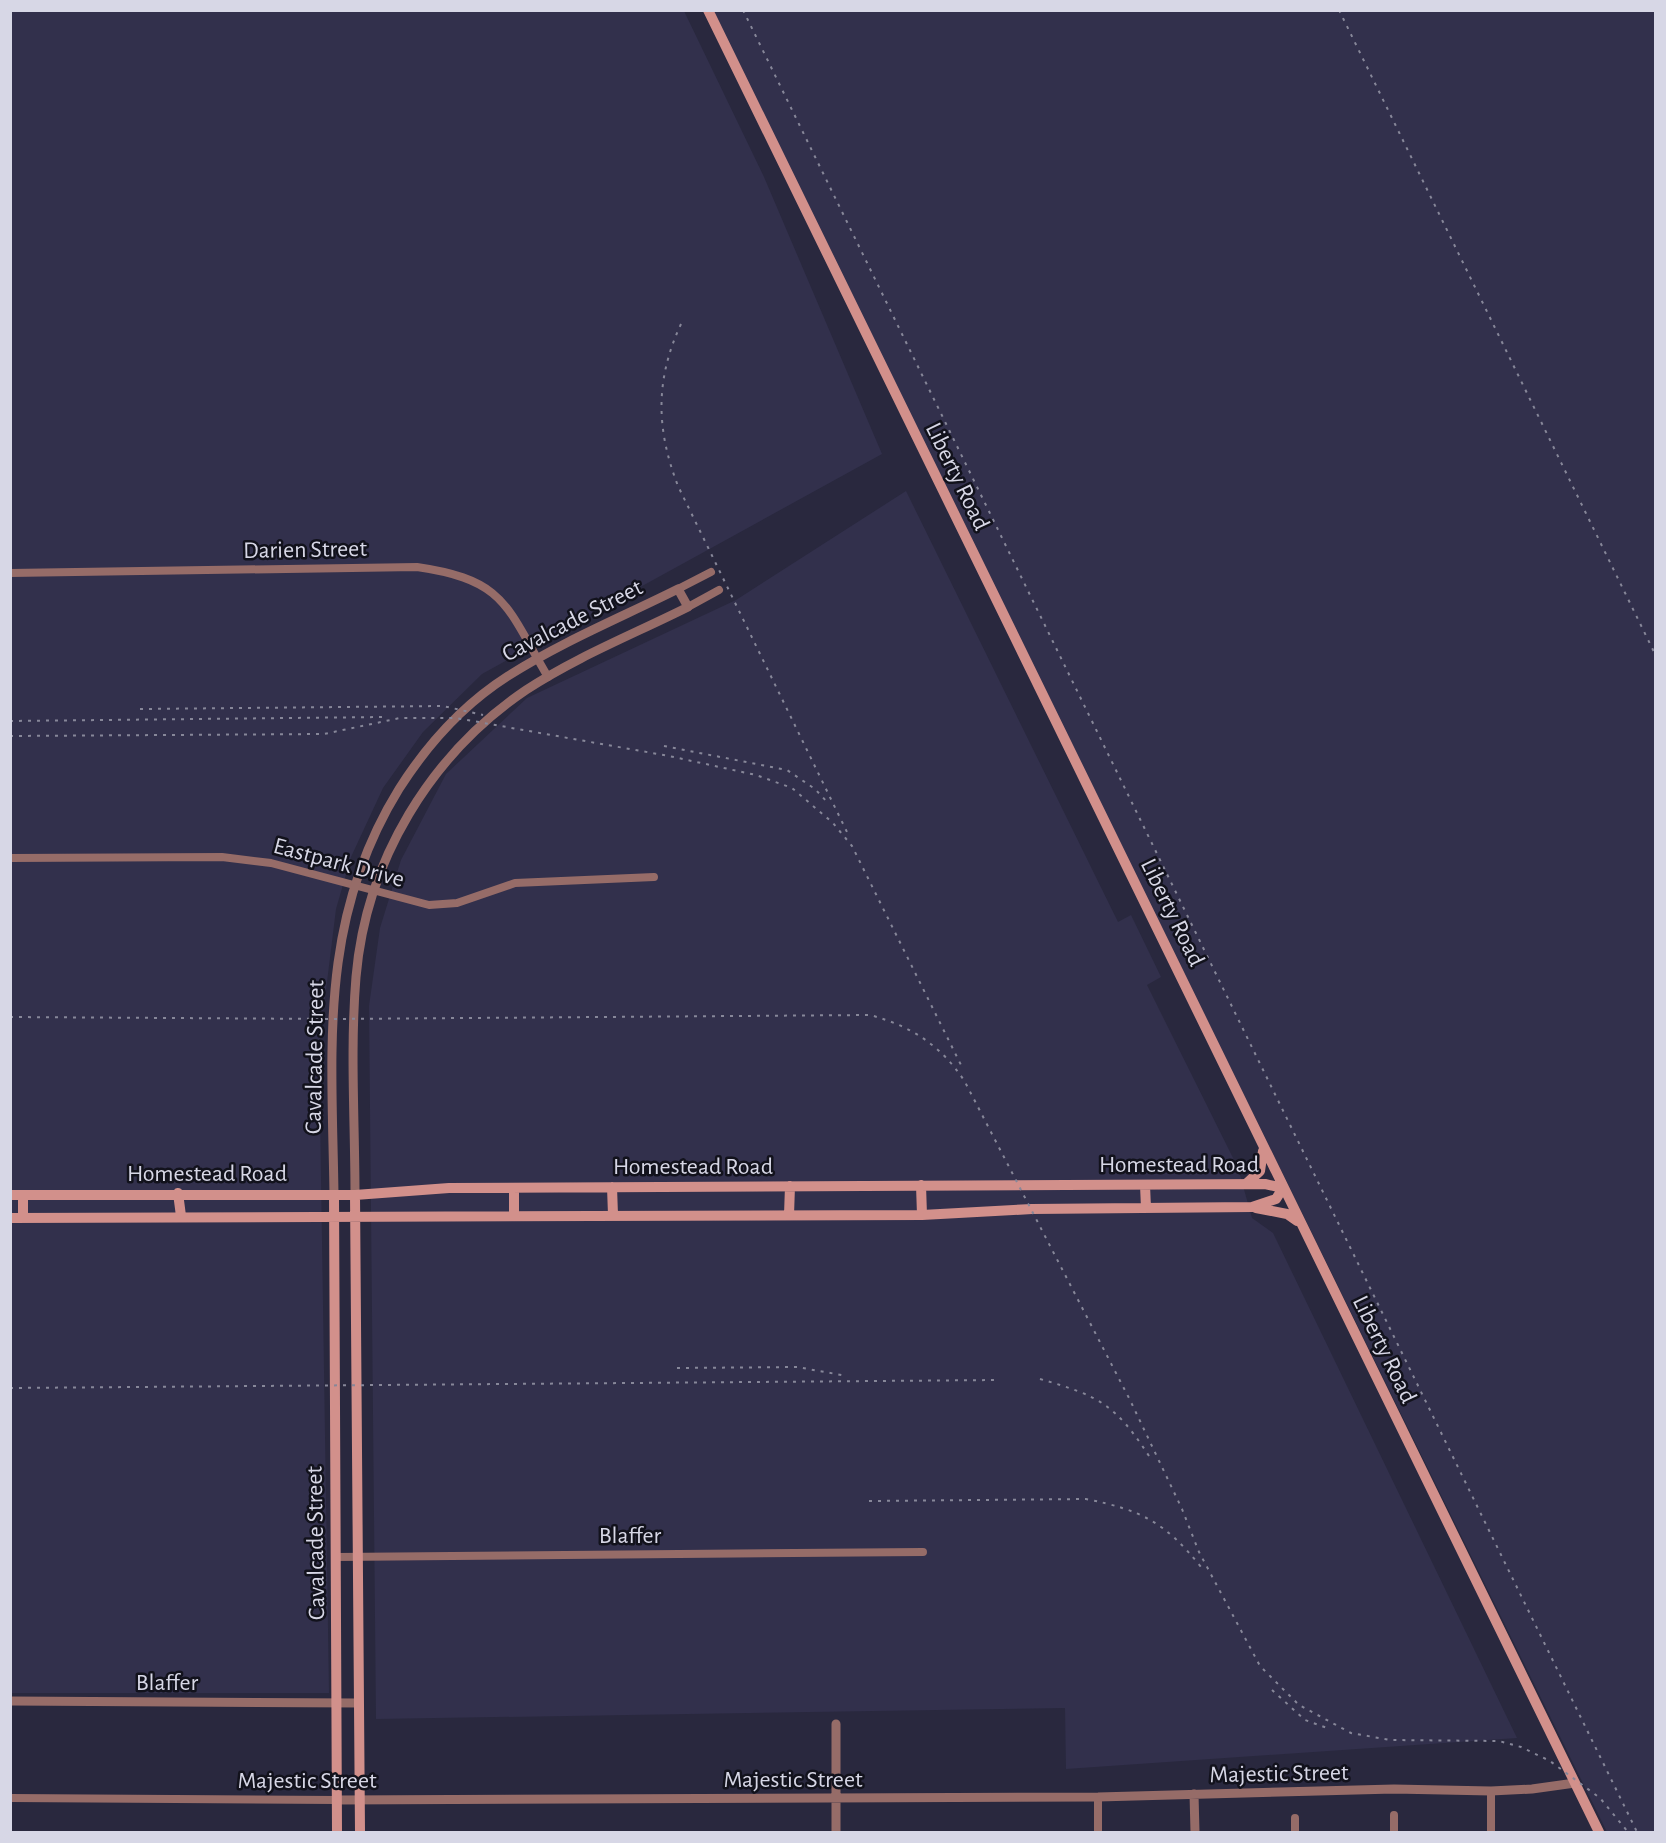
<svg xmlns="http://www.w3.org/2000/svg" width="1666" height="1843" viewBox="0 0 1666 1843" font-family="'Alegreya Sans',sans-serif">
<rect width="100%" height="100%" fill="#29283e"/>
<path fill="#32304c" d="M11,11H684L764,177L882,454L482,674L423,732L383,788L351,857L336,909L319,1047L329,1693H11Z
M710,11H1655V1832H1607Z
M906,491L1118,922L1131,915L1161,977L1147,985L1238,1168L1252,1218L1273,1233L1517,1738L1066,1769L1065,1708L376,1719L369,1006L380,928L401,860L446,774L527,698L736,600Z"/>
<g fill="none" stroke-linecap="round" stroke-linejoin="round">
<path stroke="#966c68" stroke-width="8" d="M10,573L417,567C506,580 506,606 548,677
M678,589L711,572
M688,607L719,590
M10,858L222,857L271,863L429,905L457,903L515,883L654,877
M336,1557L923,1552
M1491,1791V1832
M1098,1797V1832
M10,1798L337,1800
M1394,1815V1832
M1295,1818V1832"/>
<path stroke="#966c68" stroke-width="9" d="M334,1195C332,1048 318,920 399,789C427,745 464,704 508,676C561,642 622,617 678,589L688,607C634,634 576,657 526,690C430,755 366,861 356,977C350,1049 355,1123 355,1195
M10,1701L358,1703
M1194,1794L1195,1832
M337,1800L1098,1797L1394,1789L1491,1791L1532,1789L1575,1783
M836,1832V1724"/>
<path stroke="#d2908b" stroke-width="10" d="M708,10L1599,1832
M1246,1184L1260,1171L1263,1151
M921,1185L922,1215
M1145,1185L1146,1208
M612,1187L613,1215
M514,1188V1215
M178,1193L181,1216
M10,1195H355L449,1188L1265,1184L1283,1188
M23,1195V1217
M334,1195L337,1832
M355,1195L360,1832
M1256,1208L1287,1214L1297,1221
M789,1215L790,1186
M10,1218L922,1215L1032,1209L1252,1207L1276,1199L1283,1188"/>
<path stroke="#878799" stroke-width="2" stroke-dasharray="3 6" stroke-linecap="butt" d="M743,10L1637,1832
M1339,10L1656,656
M681,324C655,380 656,429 678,486L847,832
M140,709L443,706L483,715
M10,721L382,717
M10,736L324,734L400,718H456L669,756L756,775L792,788L833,823L852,846L962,1067
M664,746L787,770L815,789L829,804
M10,1017L333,1019L870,1015C911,1026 942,1046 965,1082L1130,1400L1182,1509L1199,1552L1260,1666L1299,1705L1351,1733L1390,1740L1499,1741L1521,1747L1550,1761L1600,1798L1628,1832
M677,1368L797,1367L847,1376
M1040,1379C1099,1396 1115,1404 1149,1456
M10,1388L1000,1380
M869,1501L1086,1499C1141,1510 1165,1522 1201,1567
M1272,1690L1305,1720L1330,1729"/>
</g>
<g text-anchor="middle" stroke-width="5" stroke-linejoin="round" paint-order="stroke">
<g font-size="24" fill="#d7d7e6" stroke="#12121c">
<text transform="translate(958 476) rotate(64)" y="8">Liberty Road</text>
<text transform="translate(305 549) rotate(-1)" y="8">Darien Street</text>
<text transform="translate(572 620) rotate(-27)" y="8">Cavalcade Street</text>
<text transform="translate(339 862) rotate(15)" y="8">Eastpark Drive</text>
<text transform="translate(1173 912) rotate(64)" y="8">Liberty Road</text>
<text transform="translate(314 1057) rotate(-89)" y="8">Cavalcade Street</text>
<text x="1179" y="1172">Homestead Road</text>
<text x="693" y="1174">Homestead Road</text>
<text x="207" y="1181">Homestead Road</text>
<text transform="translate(1385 1349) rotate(64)" y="8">Liberty Road</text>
<text x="630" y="1543">Blaffer</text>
<text transform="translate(315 1543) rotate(-91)" y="8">Cavalcade Street</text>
<text x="167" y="1690">Blaffer</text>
<text transform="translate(1279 1773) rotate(-1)" y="8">Majestic Street</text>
<text x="793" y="1787">Majestic Street</text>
<text x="307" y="1788">Majestic Street</text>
</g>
</g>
<rect width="1666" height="1843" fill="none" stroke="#d7d7e6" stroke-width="24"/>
</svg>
